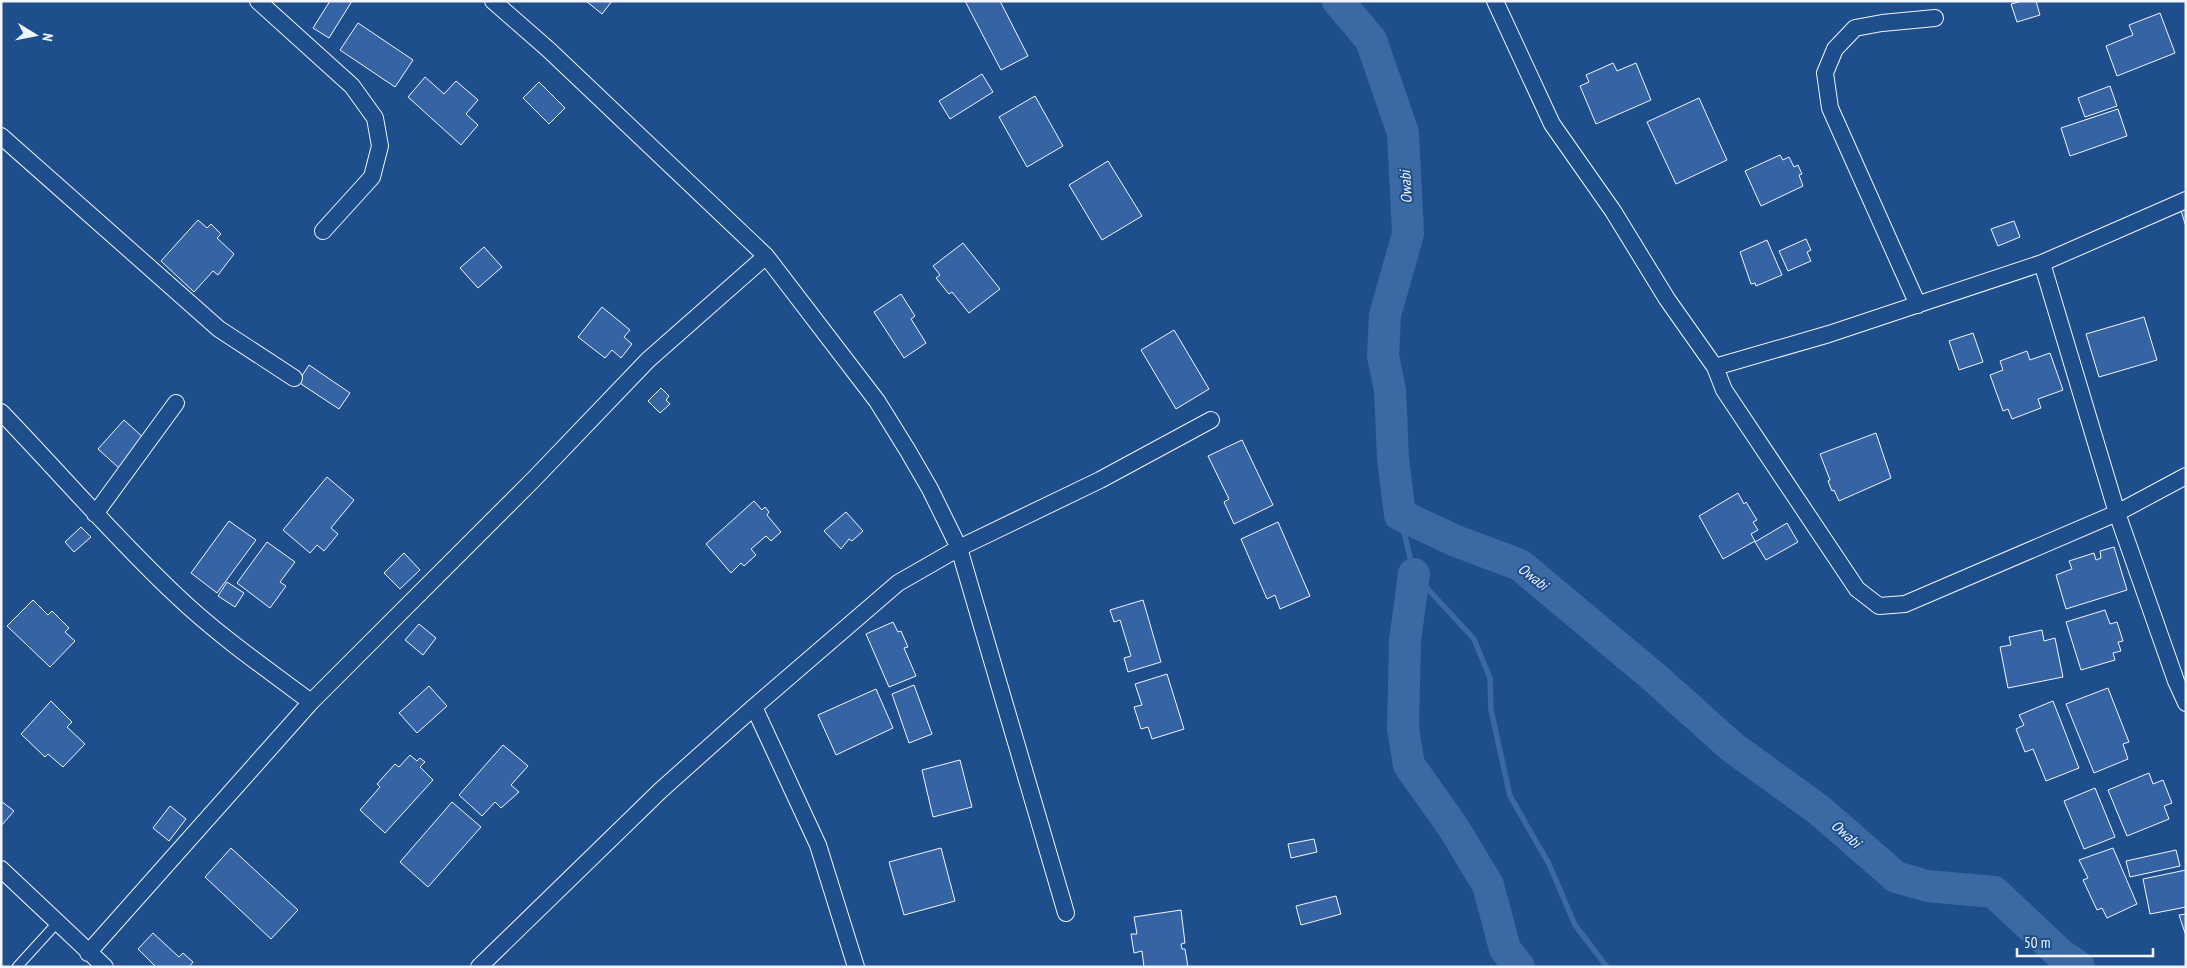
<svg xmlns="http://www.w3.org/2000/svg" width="2187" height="968" viewBox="0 0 2187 968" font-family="'PT Sans Narrow',sans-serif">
<rect width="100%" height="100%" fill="#1f4e8c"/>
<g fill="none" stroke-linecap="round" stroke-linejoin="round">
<path stroke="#3b69a3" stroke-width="5.5" d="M1400,515L1414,574L1474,639L1490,678L1491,710L1510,796L1549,864L1575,925L1607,967"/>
<path stroke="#3b69a3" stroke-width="32" d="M1338,1L1371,40L1403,133L1408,234L1385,315L1383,356L1390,390L1393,458L1400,515L1456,541L1520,565L1655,678L1732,747L1819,810L1896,877L1927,886L1994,892L2060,954L2079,967
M1414,574L1405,641L1403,729L1409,765L1453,827L1488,885L1505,949L1519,967"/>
</g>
<path fill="#3563a3" stroke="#f2f6ff" d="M330,1H352L329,38L313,28Z
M586,1H612L602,14Z
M965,1H1000L1028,56L1001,70Z
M2022,1H2036L2040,15L2017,22L2011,4Z
M2160,13L2175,53L2117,76L2106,46L2133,35L2129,25Z
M358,23L413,60L395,87L340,50Z
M1613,63L1617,71L1636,63L1651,100L1596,124L1580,86L1589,82L1586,75Z
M982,74L993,92L950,119L939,101Z
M425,77L444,94L456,81L478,100L466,114L478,125L461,145L408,97Z
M539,82L565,108L549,124L523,98Z
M2110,86L2117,106L2085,117L2078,98Z
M1035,96L1063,146L1027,167L999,117Z
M1699,98L1727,160L1676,184L1647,122Z
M2118,109L2127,136L2070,156L2061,128Z
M1780,155L1783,160L1789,157L1794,167L1798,165L1802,174L1799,175L1803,186L1761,206L1745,171Z
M1108,161L1142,216L1102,240L1069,185Z
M2186,205V227L2180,207Z
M198,220L207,228L211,224L221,234L217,238L234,254L218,275L213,271L194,292L161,261Z
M2014,221L2020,237L1998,246L1991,229Z
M1806,239L1811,250L1807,252L1811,261L1788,271L1779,251Z
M1767,240L1782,275L1756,286L1755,283L1751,284L1740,252Z
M963,243L1000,289L969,313L952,292L949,294L936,278L940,275L933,266Z
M484,247L502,267L478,288L460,268Z
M901,294L915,316L911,319L926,343L904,358L874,312Z
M602,307L630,330L624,337L632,344L621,358L612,350L605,358L578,337Z
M2144,317L2157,360L2099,377L2086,334Z
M1174,330L1209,389L1176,409L1141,350Z
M1973,333L1983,362L1959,370L1949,341Z
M2027,351L2030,360L2050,353L2063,390L2038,399L2041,408L2012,419L2008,409L2003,411L1990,375L2003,370L2000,361Z
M309,365L350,393L339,409L298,382Z
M661,388L669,396L666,400L670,404L660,413L648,401Z
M124,420L145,439L119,468L98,449Z
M1876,433L1891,478L1839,501L1834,490L1832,491L1828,481L1830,480L1820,454Z
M1242,440L1273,505L1234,524L1224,502L1229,499L1208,456Z
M327,477L354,500L331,528L338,534L324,551L317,545L310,553L283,530Z
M1738,493L1744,504L1746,502L1757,520L1753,522L1758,530L1751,534L1755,541L1723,559L1699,516Z
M754,501L762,510L765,507L769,512L767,515L781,532L771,541L766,536L751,549L756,555L744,566L741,563L731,573L706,544Z
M846,512L863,531L852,541L849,539L841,549L824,531Z
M229,521L256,540L217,593L191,573Z
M1278,522L1310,596L1280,609L1275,595L1267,599L1241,539Z
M1787,523L1798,542L1766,560L1755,542Z
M81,527L91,537L74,552L65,542Z
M267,542L295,562L280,582L286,586L270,608L237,583Z
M2114,547L2127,590L2066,609L2056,575L2072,569L2069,561L2094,553L2096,560L2101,558L2100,551Z
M404,553L420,570L400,589L384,573Z
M227,582L244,593L235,607L218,596Z
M33,600L48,615L52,611L69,628L65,632L75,641L50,667L7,626Z
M1143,600L1161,662L1128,672L1124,658L1131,656L1120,620L1114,622L1110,610Z
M2105,610L2110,624L2117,622L2123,641L2118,642L2121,651L2113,653L2115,660L2081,670L2066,622Z
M893,622L898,632L901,631L908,647L904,648L916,676L889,687L866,634Z
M419,624L436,638L423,655L405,640Z
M2042,630L2044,641L2055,638L2063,677L2008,688L2000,647L2011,645L2009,637Z
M1167,674L1184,729L1152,739L1148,727L1141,729L1134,707L1142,705L1135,684Z
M914,685L932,734L909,743L892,694Z
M429,686L447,706L417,733L399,713Z
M2108,688L2129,742L2123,744L2128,759L2094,773L2066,704Z
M876,689L893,728L836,755L818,715Z
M51,701L72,722L67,727L85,744L63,767L48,754L45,757L21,734Z
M2053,701L2079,768L2046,781L2033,749L2025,752L2016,729L2024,725L2019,715Z
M503,745L528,766L511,785L519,792L501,808L495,802L482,816L459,795Z
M410,755L417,761L420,758L425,762L420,767L433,780L385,833L360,810L380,787L377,784L395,764L399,767Z
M960,760L972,807L933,817L922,770Z
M2149,773L2153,784L2163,780L2172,803L2164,806L2169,819L2127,836L2108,790Z
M2095,788L2115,837L2084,849L2064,801Z
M1,801L14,811L1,826Z
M452,802L481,827L428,887L400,862Z
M170,806L186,819L169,841L153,828Z
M1314,839L1317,852L1291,858L1288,844Z
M231,848L298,910L271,939L205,877Z
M941,848L955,901L904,915L889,862Z
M2113,848L2137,904L2107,918L2102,908L2097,910L2083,880L2088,878L2079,860Z
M2176,850L2180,866L2130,877L2126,861Z
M2186,870V907L2150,914L2143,879Z
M1336,896L1341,914L1301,925L1296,906Z
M1181,910L1185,943L1181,944L1182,949H1185L1188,967H1144L1142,951L1134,953L1131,934H1137L1134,917Z
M2186,914V932L2185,933L2179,915Z
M153,933L179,957L183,953L193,962L189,967H156L138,949Z"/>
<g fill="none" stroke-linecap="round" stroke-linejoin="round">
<defs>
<path id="lane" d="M17,967L57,923"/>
<path id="street" d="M258,1L352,86L375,118L380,146L372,177L323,231
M493,1L549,50L766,256L877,401L908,451L930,489L959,548L1066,913
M1495,1L1552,124L1613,211L1667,299L1715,367L1724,390L1857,589L1879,606L1905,604L2117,513L2186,476
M1,136L219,329L294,378
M2042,263L2117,513L2176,681L2186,703
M1918,305L1830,108L1825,73L1835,49L1855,28L1882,23L1935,18
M1715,367L1829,334L2042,263L2186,200
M1,412C60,473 115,538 177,596C218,635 265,668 311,702
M95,514L176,403
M754,707L818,845L856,967
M1,869L105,967
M88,953L311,702L534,479L648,360L766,256
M479,967L661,790L754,707L898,583L959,548L1100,480L1211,420"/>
</defs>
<use href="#lane" stroke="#f2f6ff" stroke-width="11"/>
<use href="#street" stroke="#f2f6ff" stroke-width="18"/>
<use href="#lane" stroke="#1f4e8c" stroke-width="9"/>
<use href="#street" stroke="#1f4e8c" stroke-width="16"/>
</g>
<g text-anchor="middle" stroke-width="4" stroke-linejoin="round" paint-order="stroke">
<g font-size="15" font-style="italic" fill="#f2f6ff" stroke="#1f4e8c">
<text transform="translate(1406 187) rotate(-93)" y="5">Owabi</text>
<text transform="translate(1533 577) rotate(38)" y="5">Owabi</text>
<text transform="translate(1846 834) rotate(41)" y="5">Owabi</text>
</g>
</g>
<rect width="2187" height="968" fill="none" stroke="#f2f6ff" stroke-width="5"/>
<g transform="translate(35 35) rotate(100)" stroke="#1f4e8c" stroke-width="4" paint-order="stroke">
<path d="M0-4L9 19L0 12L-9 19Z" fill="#f2f6ff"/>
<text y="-8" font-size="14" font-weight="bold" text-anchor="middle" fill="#f2f6ff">N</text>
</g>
<path d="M2017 948v8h136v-8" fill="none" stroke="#f2f6ff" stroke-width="2.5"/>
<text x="2024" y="948" font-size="15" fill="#f2f6ff" stroke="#1f4e8c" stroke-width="4" paint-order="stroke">50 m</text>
</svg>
